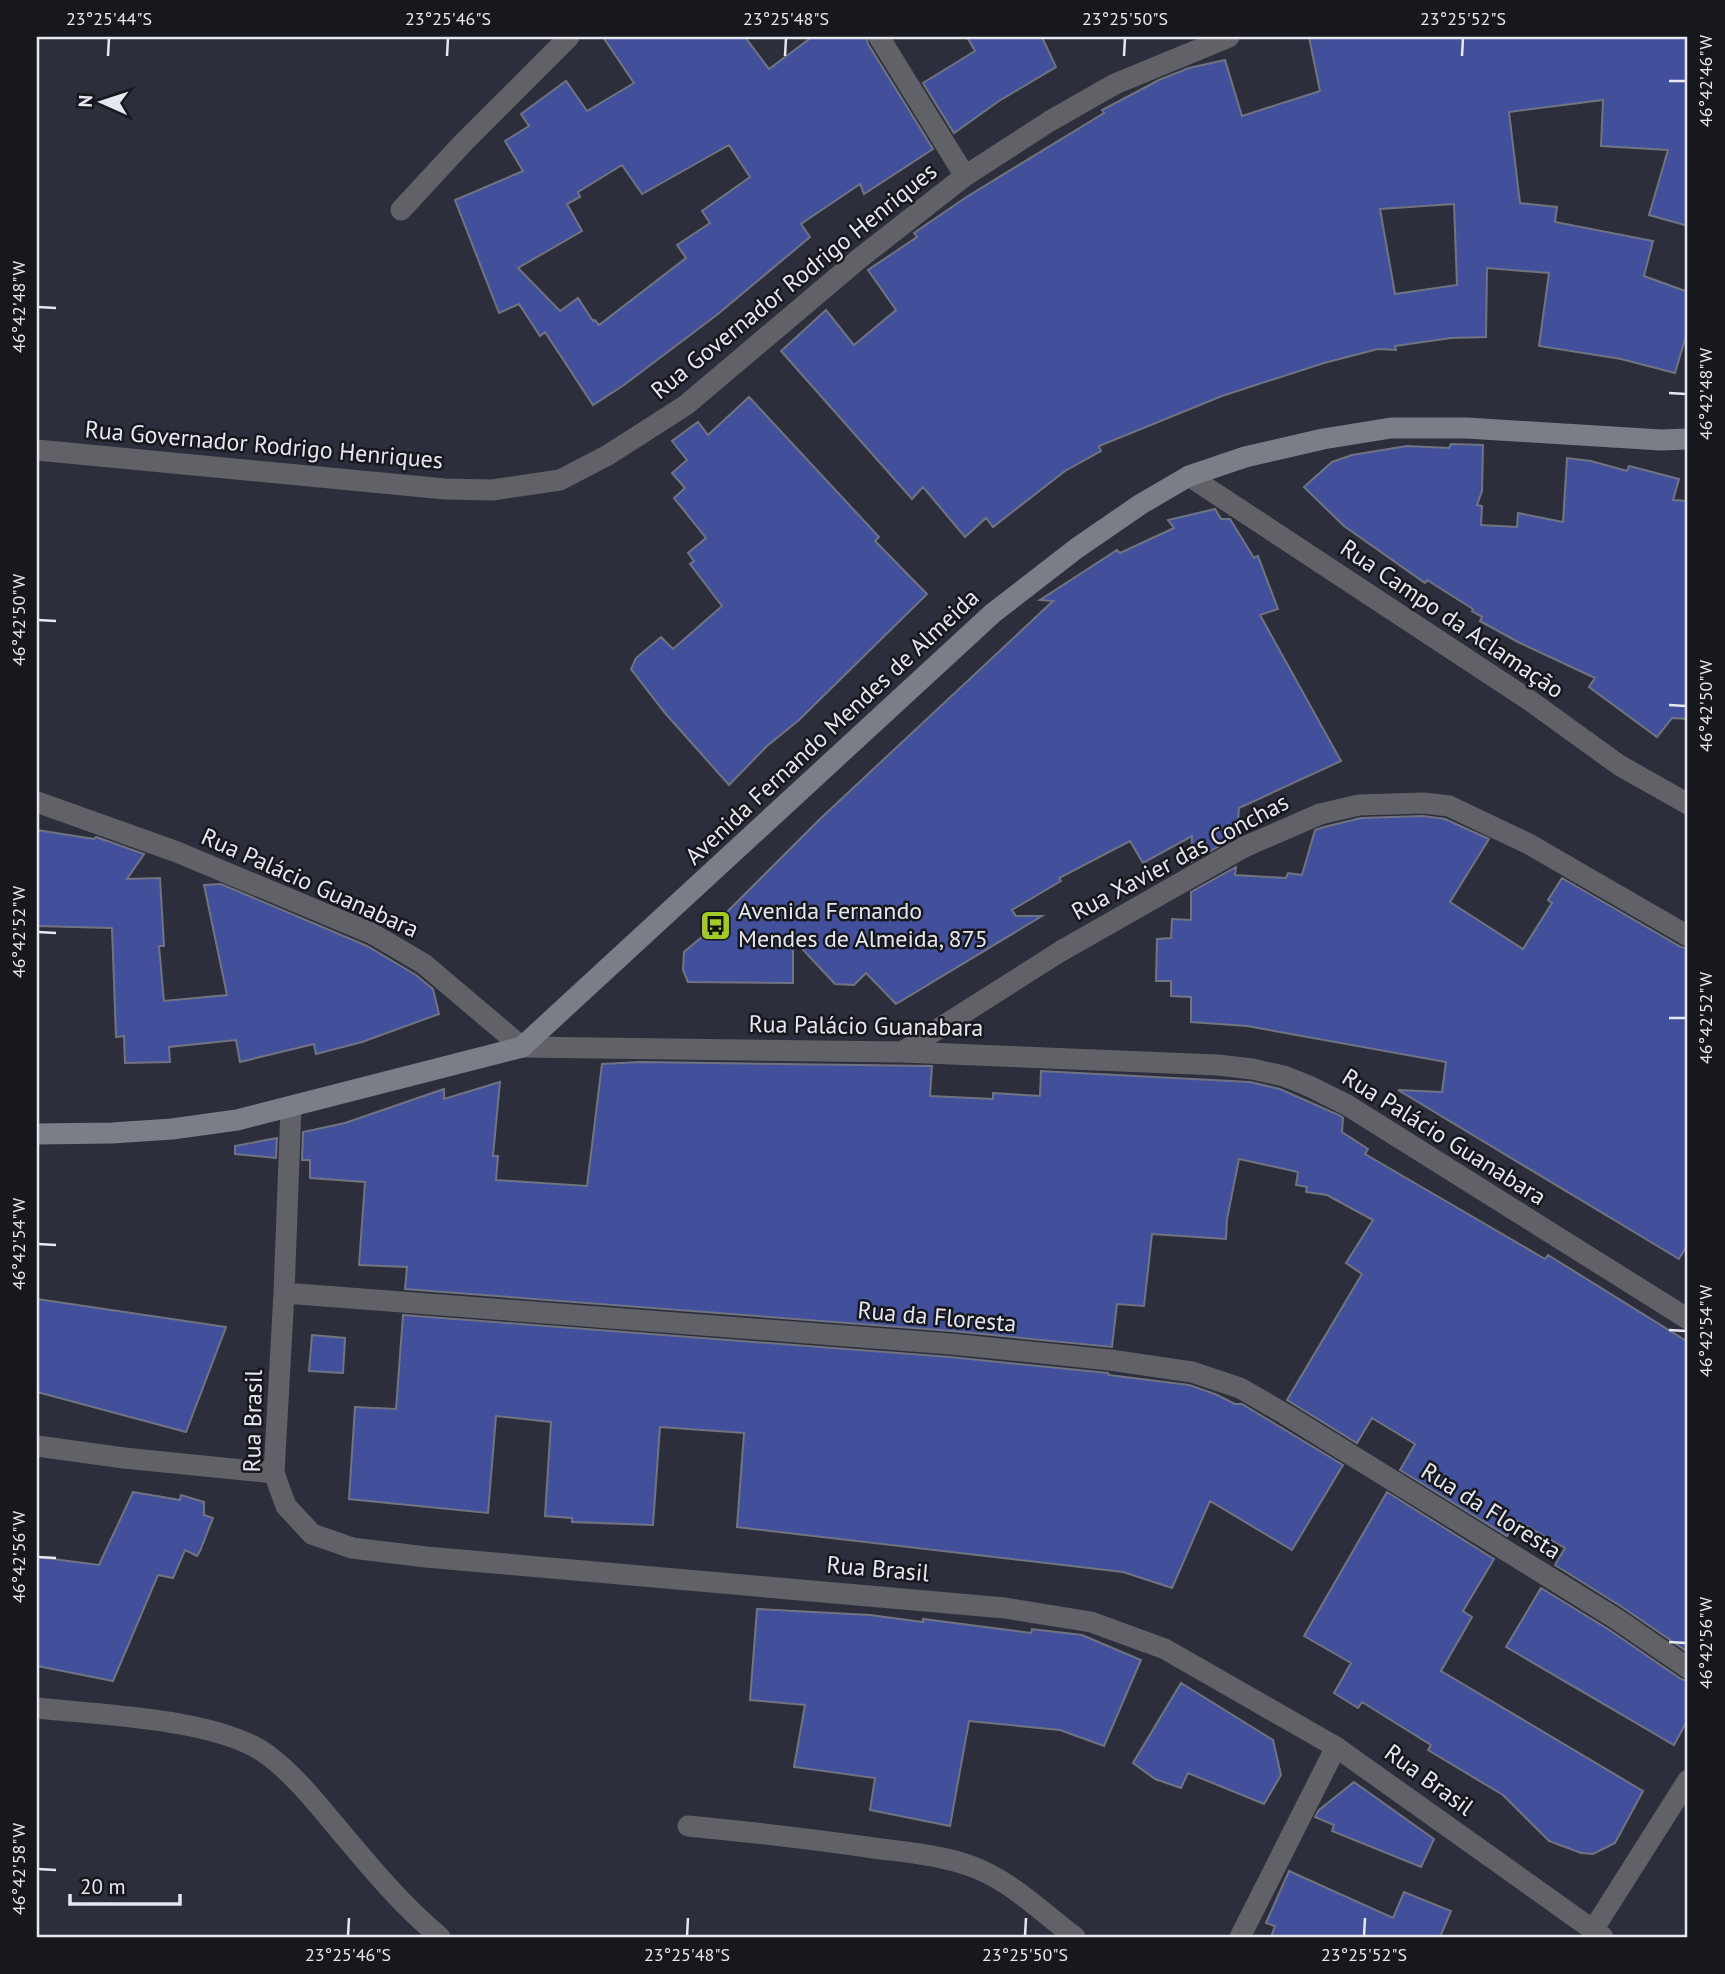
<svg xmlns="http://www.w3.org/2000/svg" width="1725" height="1974" viewBox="0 0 1725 1974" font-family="'PT Sans',sans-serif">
<rect width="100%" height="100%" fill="#2c2f3b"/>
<path fill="#42509b" stroke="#707482" stroke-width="2" fill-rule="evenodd" d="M603,37H745L769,69L812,37H866L868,44L933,149L864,194L860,184L801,224L810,237L718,314L624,385L593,405L545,332L540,336L519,304L499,313L455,200L523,171L505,141L529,126L521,114L566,81L587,111L634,83ZM729,145L750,177L702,211L710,223L677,245L686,258L599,325L595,320L593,321L578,298L560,311L518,268L582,231L567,204L580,197L578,192L622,165L642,194Z
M967,37H1042L1056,67L999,101L954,133L923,83L975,51Z
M1309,37H1688V226L1649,215L1668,150L1601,146L1603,100L1509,112L1520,203L1557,207L1555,222L1653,241L1644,276L1688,292V329L1675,373L1621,359L1539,346L1549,273L1487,268L1486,337L1451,338L1395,346L1396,350L1378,349L1324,363L1222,396L1099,446L1101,451L1065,471L993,527L986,518L965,537L923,487L912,499L781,351L826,310L854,345L896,310L868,270L917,237L914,233L968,196L1104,113L1102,110L1159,80L1189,68L1225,60L1242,116L1320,91ZM1454,204L1457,285L1395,294L1380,209Z
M749,397L879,537L875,541L927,594L799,720L767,746L729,785L665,713L631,669L636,658L661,637L673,649L722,606L690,564L694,561L688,553L706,538L674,498L685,488L672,473L687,460L672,441L698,422L708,435Z
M1451,444L1483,445L1482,491L1477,505L1482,506L1481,525L1517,527L1518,513L1563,522L1567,458L1591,461L1627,471L1629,466L1679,479L1673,500L1688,501V719L1672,718L1657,737L1589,687L1595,678L1518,642L1480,621L1482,617L1472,611L1473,609L1427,580L1425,583L1344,526L1304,487L1332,462L1352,455L1407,446L1449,448Z
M1215,509L1221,519H1230L1254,558L1258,556L1278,609L1260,615L1341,761L1239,808L1237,836L1191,862L1192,836L1143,863L1130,841L1059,878L1061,881L1012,910L1016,916H1042L896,1004L866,973L854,985L835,984L793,939V983L688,982L683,970L684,952L704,935L820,819L1053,601L1040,600L1117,550L1120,553L1174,528L1168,520Z
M1423,816L1445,819L1489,839L1450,902L1523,949L1552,903L1548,900L1562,878L1681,947L1688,949V1244L1679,1259L1398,1090L1442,1092L1446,1062L1247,1026L1191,1022V997L1171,996V981H1156L1157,939L1171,938L1172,919L1191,920V892L1236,867L1235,875L1286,878L1288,873L1302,875L1315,830L1324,827L1361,818Z
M37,830L94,839L96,837L144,854L127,879L160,878L164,946H159L164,1001L227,995L204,885L221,884L367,946L416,975L433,989L439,1014L362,1042L316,1054L314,1044L240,1062L236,1040L169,1047L170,1062L125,1063L124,1036L116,1037L112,928L37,926Z
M641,1062L932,1066L930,1096L993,1099V1093L1040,1096L1041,1071L1250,1082L1280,1089L1341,1116L1343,1118L1342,1132L1368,1149L1365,1154L1545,1259L1548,1255L1688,1342V1652L1622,1607L1555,1565L1565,1548L1516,1520L1507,1536L1400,1470L1415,1444L1372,1418L1357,1443L1287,1400L1362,1274L1346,1263L1373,1220L1327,1195L1306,1192L1307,1187L1296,1185L1298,1172L1239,1159L1227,1219L1226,1239L1152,1234L1144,1306L1117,1304L1112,1347L952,1331L405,1289L407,1267L359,1265L365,1182L310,1178V1160H302L303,1132L345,1123L444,1089V1099L500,1082L493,1156H498L496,1180L587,1186L602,1064Z
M277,1138L276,1158L235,1154V1146Z
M37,1299L226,1327L186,1432L37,1392Z
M403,1315L950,1357L1108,1373L1109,1375L1189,1385L1215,1394L1235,1404H1242L1343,1465L1292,1550L1210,1501L1172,1588L1123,1572L737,1527L744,1433L660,1427L653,1525L572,1522V1518L545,1516L551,1422L496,1416L488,1513L349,1499L355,1407L396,1409Z
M312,1335L345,1338L343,1373L309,1371Z
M133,1492L180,1500L181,1495L204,1502V1515L213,1518L200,1551L197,1556L185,1550L173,1578L158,1575L113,1681L37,1666V1557L99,1565Z
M1387,1492L1494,1559L1463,1611L1472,1617L1441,1671L1643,1791L1615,1843L1593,1854L1581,1853L1549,1841L1503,1795L1428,1750L1431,1745L1362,1702L1358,1708L1334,1693L1351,1663L1304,1636Z
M1541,1588L1608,1629L1681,1679L1688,1681V1719L1674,1745L1506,1647Z
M757,1609L870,1615L923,1622V1619L1031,1633L1032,1629L1082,1635L1141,1660L1104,1746L1060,1730L969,1721L950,1826L870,1810L875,1778L794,1767L805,1705L750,1700Z
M1181,1683L1273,1740L1281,1775L1264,1804L1188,1773L1181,1788L1155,1779L1133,1763Z
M1354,1782L1434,1839L1421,1867L1332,1831L1334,1825L1315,1817L1319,1810Z
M1289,1871L1393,1918L1404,1892L1451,1911L1440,1937H1271L1275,1926L1266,1923Z"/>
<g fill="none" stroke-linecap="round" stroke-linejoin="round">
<path stroke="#606268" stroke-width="21" d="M879,37L965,176
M401,210L463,143L569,37
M37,450L445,489L492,490L560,480L608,455L686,405L860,258L965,176L1050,121L1115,84L1229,37
M37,802L177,852L373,934L424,964L522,1047
M37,1446L124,1458L274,1473
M688,1826C750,1832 812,1839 874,1848C911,1853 955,1856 989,1874C1020,1890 1047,1916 1075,1937
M1240,1937L1336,1747"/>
<path stroke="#606268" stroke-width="21" d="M1189,476L1529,700L1619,765L1688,804
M522,1047L902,1052L1218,1065L1252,1069L1284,1076L1309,1086L1347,1105L1688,1319
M902,1052L1061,951L1244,847L1320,814L1359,805L1424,803L1449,806L1529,844L1688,936
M291,1107L284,1293L274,1473L286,1506L312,1534L352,1548L426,1557L1005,1608L1091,1622L1165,1649L1336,1747L1603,1937
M284,1293L951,1344L1110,1360L1192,1372L1240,1388L1285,1414L1615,1618L1688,1668
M37,1708C99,1715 220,1718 269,1756C294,1775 315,1801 335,1825C368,1864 401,1905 440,1937
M1593,1930L1688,1780"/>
<path stroke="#7b7e87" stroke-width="21" d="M37,1134L112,1133L172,1129L237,1120L522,1047L993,613L1077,548L1141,504L1189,476L1245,457L1323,439L1391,428H1467L1661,440L1688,439"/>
</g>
<path fill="none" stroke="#e6e8f0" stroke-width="2.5" d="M108,56L109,38M447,56L448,38M785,56L786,38M1124,56L1125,38M1462,56L1463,38M1669,81H1686M38,307L56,308M1669,393L1686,394M38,620L56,621M1669,705L1686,706M38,932L56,933M1669,1018H1686M38,1244L56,1245M1669,1330L1686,1331M38,1557L56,1558M1669,1642L1686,1643M38,1869L56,1870M348,1936L349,1918M687,1936L688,1918M1025,1936L1026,1918M1364,1936L1365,1918"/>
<defs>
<symbol id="bus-square" viewBox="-11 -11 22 22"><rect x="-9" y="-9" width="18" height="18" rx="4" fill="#a3c926" stroke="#16181d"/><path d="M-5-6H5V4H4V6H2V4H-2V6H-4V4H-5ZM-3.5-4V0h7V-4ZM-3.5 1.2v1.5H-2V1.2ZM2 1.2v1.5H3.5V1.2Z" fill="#111"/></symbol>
</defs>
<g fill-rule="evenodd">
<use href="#bus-square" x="698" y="908" width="35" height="35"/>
</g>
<g text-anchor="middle" stroke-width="5" stroke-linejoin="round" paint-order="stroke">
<g font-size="24" fill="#e6e8f0" stroke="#16181d">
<text transform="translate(794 281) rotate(-39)" y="8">Rua Governador Rodrigo Henriques</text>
<text transform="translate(264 445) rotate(5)" y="8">Rua Governador Rodrigo Henriques</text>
<text transform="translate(1452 619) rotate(34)" y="8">Rua Campo da Aclamação</text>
<text transform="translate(832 727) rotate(-43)" y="8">Avenida Fernando Mendes de Almeida</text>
<text transform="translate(1180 857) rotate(-28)" y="8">Rua Xavier das Conchas</text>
<text transform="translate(310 883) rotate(24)" y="8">Rua Palácio Guanabara</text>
<text transform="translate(866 1026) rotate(1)" y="8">Rua Palácio Guanabara</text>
<text transform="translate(1444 1137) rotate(32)" y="8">Rua Palácio Guanabara</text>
<text transform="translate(937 1317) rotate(5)" y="8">Rua da Floresta</text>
<text transform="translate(253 1421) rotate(-89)" y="8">Rua Brasil</text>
<text transform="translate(1491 1511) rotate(32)" y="8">Rua da Floresta</text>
<text transform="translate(878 1569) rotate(5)" y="8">Rua Brasil</text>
<text transform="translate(1429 1780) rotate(36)" y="8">Rua Brasil</text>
</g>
<g font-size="24" fill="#e6e8f0" stroke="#16181d" text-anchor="start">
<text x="738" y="919">Avenida Fernando<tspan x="738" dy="28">Mendes de Almeida, 875</tspan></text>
</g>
</g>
<rect width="1725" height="1974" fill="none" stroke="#16181d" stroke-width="77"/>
<g transform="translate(102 102) rotate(273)" stroke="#16181d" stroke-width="5" paint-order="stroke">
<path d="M0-5L12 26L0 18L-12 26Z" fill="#e6e8f0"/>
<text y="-10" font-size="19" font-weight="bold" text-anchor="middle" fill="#e6e8f0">N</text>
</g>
<path d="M70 1894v10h110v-10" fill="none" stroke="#e6e8f0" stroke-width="3.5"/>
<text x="80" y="1894" font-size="21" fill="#e6e8f0" stroke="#16181d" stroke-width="5" paint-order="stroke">20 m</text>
<rect x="38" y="38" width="1648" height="1898" fill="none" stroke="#e6e8f0" stroke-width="2.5"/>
<g font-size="18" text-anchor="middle" fill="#e6e8f0">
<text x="109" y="25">23°25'44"S</text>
<text x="448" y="25">23°25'46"S</text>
<text x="786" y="25">23°25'48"S</text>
<text x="1125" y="25">23°25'50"S</text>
<text x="1463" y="25">23°25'52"S</text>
<text transform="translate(1706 81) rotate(-90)" y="6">46°42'46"W</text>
<text transform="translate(19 307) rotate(-90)" y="6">46°42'48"W</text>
<text transform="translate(1706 394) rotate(-90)" y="6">46°42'48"W</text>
<text transform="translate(19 620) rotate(-90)" y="6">46°42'50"W</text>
<text transform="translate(1706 706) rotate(-90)" y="6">46°42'50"W</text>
<text transform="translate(19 932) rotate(-90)" y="6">46°42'52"W</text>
<text transform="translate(1706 1018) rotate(-90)" y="6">46°42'52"W</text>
<text transform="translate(19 1244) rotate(-90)" y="6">46°42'54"W</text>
<text transform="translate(1706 1331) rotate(-90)" y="6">46°42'54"W</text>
<text transform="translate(19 1557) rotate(-90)" y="6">46°42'56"W</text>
<text transform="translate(1706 1643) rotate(-90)" y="6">46°42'56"W</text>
<text transform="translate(19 1869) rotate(-90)" y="6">46°42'58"W</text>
<text x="348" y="1961">23°25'46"S</text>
<text x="687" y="1961">23°25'48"S</text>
<text x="1025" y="1961">23°25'50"S</text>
<text x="1364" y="1961">23°25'52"S</text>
</g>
</svg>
